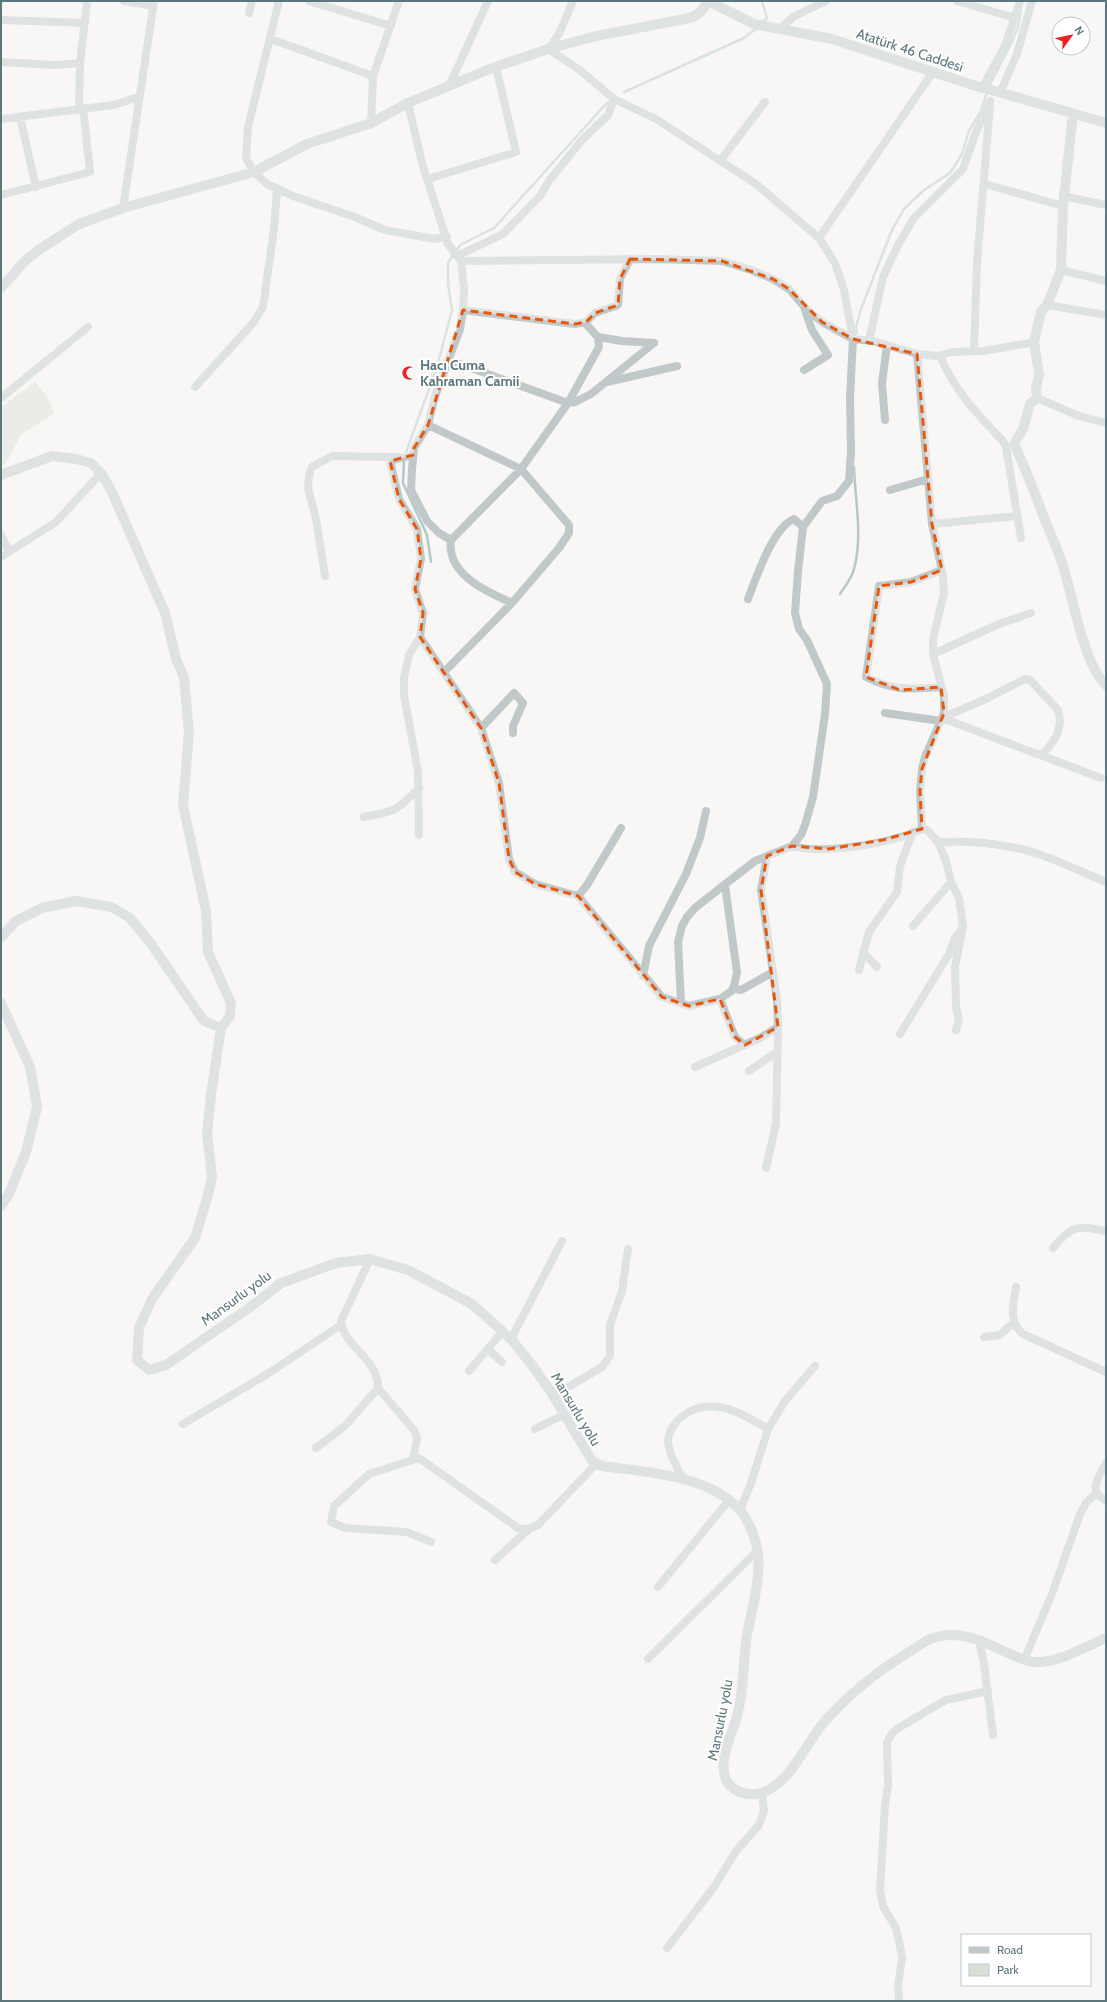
<svg xmlns="http://www.w3.org/2000/svg" width="1107" height="2002" viewBox="0 0 1107 2002" font-family="Cabin,sans-serif">
<rect width="100%" height="100%" fill="#f8f7f5"/>
<path fill="#daded4" d="M35,382L47,396L54,413L21,435L6,463L1,466V407Z"/>
<g fill="none" stroke-linecap="round" stroke-linejoin="round">
<path stroke="#b6c9c9" stroke-width="2.5" d="M762,1L767,18L762,23
M989,86L1009,48L1018,27L1021,8
M624,92L744,38L757,28
M857,333L856,327L861,309L892,230L904,209L924,190L950,173L962,154L969,131L981,111L987,91
M405,455L437,367L452,310L448,284V263L460,245L494,228L605,105L611,101
M404,460L403,483L427,535L431,562
M840,594C845,586 852,578 854,569C863,536 855,500 854,467"/>
<path stroke="#c1c8ca" stroke-width="8" d="M124,1L153,6
M279,1L248,127L246,158L254,172L267,184L293,196L355,217L385,230L435,239L447,236
M309,1L391,26
M573,1L559,34L548,49L580,70L614,99L656,119L756,184L819,238L933,72
M957,1L1015,18
M249,13L252,1
M1,20L85,23
M780,29L793,17L826,1
M271,39L373,76
M1,62L54,65L80,63
M449,86L488,1
M987,89L982,88L1005,46L1020,1
M1000,93L1017,54L1032,1
M408,103L422,163L448,244L461,261L464,289L463,310L460,329L435,396L428,425L414,448L412,469L411,490L427,521L439,533L451,540C446,574 487,592 512,603L559,548L569,533V525L521,469L428,425
M79,109L80,63L87,1
M20,117L36,187
M1,119L114,105L138,97
M371,123L373,76L399,1
M720,161L765,102
M428,179L516,152L496,67
M985,184L1063,206
M1,195L90,172L83,108
M1063,196L1106,205
M123,208L154,1
M457,256L503,234L540,196L549,181L582,140L608,115L614,99
M461,261L657,259L722,261L751,270L773,279L789,289L807,310L822,322L853,339L873,341L917,354L937,356L952,352L984,351L1034,342
M1061,270L1106,281
M1047,305L1106,315
M804,307L812,330L828,355L804,370
M463,310L575,324L586,322L595,313L618,305L620,279L630,259
M598,337L622,341L654,343
M869,341L883,277L898,245L914,218L963,169L976,132L990,101
M974,351L977,263L990,105
M940,355C952,388 979,416 1003,441L1006,447L1021,538
M449,360L568,403L575,402L591,394L654,343
M607,382L677,366
M195,387L253,323L263,307L274,229L277,189
M1,398L88,327
M1037,398L1079,416L1106,423
M885,420L882,383L887,345
M413,455L390,461L399,499L417,529L421,559L415,589L423,613L420,637L481,728L499,783L509,859L515,872L535,884L578,896L662,997L689,1006L720,999L733,990L737,973L725,885
M890,490L928,479
M932,524L1017,516
M1,535L9,552
M451,540L521,469L568,403L599,347L598,337L584,322
M1,557L56,522L101,473
M325,576L316,519L308,488L309,475L312,467L332,456L397,457
M748,599C756,578 773,527 794,519L803,527
M933,654L999,624L1031,613
M444,672L512,603
M941,687C910,689 896,692 866,677L879,586L911,582L942,570
M885,713L941,721
M481,728L514,693L523,703L513,726V733
M1041,755C1054,743 1064,729 1058,710L1030,680L1025,679L988,698L942,718L1101,778
M364,817C394,812 398,810 419,788
M922,829L927,830L938,842L946,861L951,882L959,898L963,926L955,967L956,1007L959,1020L956,1030
M419,835L418,772L404,695V678L409,655L420,637
M938,842C961,841 987,842 1011,847C1042,852 1076,870 1106,882
M792,846C824,855 892,843 922,829L920,791L922,769L925,757L944,713V696L933,654V639L944,593L943,576L932,524L917,354
M578,896L587,885L621,828
M913,926L951,882
M863,952L877,967
M859,970L869,932L897,892L900,866L912,834
M643,976L649,946L686,874L700,838L706,811
M733,988L741,990L773,972
M720,999L735,1037L745,1045
M681,1002L678,942L682,926L687,917L696,907L755,861L792,846L801,835L805,825L813,797L825,714L827,684L807,640L799,629L795,613L798,571L803,527L822,501L837,496L849,481L851,451L850,397L853,339L844,290L835,263L819,238
M900,1034L949,954L955,938L963,927
M695,1067L760,1038L778,1027
M749,1071L778,1051
M766,1168L776,1124L778,1027L777,1000L761,890L767,856
M1053,1248C1072,1224 1078,1226 1106,1231
M1016,1287C1013,1305 1008,1321 1023,1334L1106,1372
M984,1337L1000,1335L1013,1323
M511,1339L562,1241
M489,1350L502,1362
M469,1371L502,1332
M378,1388L414,1430L417,1438L413,1460
M553,1396L602,1367L610,1356V1325L622,1291L628,1249
M183,1424L269,1373L341,1325
M535,1429L563,1415
M316,1448L345,1426L378,1388C378,1357 344,1348 341,1321L370,1259
M1106,1463C1098,1479 1087,1489 1106,1501
M683,1480C678,1468 669,1455 668,1442C668,1432 673,1425 680,1418C709,1393 741,1413 768,1429
M740,1510L751,1483L768,1429L785,1401L815,1366
M431,1542L407,1532L345,1528L331,1522L334,1506L369,1474L419,1458L518,1528L529,1529L538,1525L596,1464
M495,1560L529,1529
M658,1587L729,1500
M979,1640L984,1664L993,1735
M648,1659L758,1550
M1024,1660L1052,1594L1080,1514L1086,1503L1097,1493
M667,1948L714,1887L736,1851L759,1825L764,1811L762,1793
M899,2001L898,1986L902,1958L900,1946L896,1928L883,1906L880,1891L885,1805L888,1786L887,1742L893,1732L900,1727L946,1700L988,1691"/>
<path stroke="#c1c8ca" stroke-width="10" d="M708,1L754,24L832,39L982,88
M988,89L1106,123
M1073,114L1063,206L1061,270L1047,305L1041,312L1034,342L1039,374L1036,389L1037,398L1030,404L1023,429L1014,444C1026,469 1035,494 1045,520C1050,532 1055,544 1060,557C1072,588 1082,664 1106,685
M1,288L25,261L40,249L79,224L123,208L254,172L307,144L371,123L408,103L487,70L548,49L596,36L690,18C699,15 703,10 708,1
M1,475L52,456L76,459L91,463L101,473L112,492L165,613L176,659L184,677L189,732L183,805L206,911L208,952L231,1003L230,1016L221,1028L204,1021L149,941L129,917L111,907L76,901L42,908L16,921L1,937
M1,1003L30,1067L37,1107L26,1152L9,1194L1,1206
M221,1028L211,1094L207,1134L212,1177L208,1195L195,1238L152,1299L139,1328L137,1360L149,1370L166,1365L249,1308L281,1283L336,1263L370,1259L408,1270L472,1304L511,1339L532,1365L551,1392L592,1461L602,1466C645,1472 708,1475 739,1509C748,1519 755,1536 757,1549C763,1574 750,1616 746,1641C743,1666 744,1692 737,1716C732,1736 719,1756 725,1777C729,1791 748,1797 761,1793C790,1785 807,1741 825,1721C850,1693 879,1670 911,1651C917,1647 923,1642 930,1639C960,1628 984,1642 1010,1654C1018,1657 1026,1662 1035,1662C1056,1664 1087,1646 1106,1638"/>
</g>
<path d="M0 0H1107V2002H0ZM630,259L722,261L773,279L789,289L822,322L853,339L917,354L932,524L942,570L911,582L879,586L866,677L900,690L941,687L944,713L922,769L920,791L922,829L883,840L829,849L792,846L767,856L761,890L778,1027L745,1045L735,1037L720,999L689,1006L662,997L578,896L535,884L515,872L509,859L499,783L481,728L420,637L423,613L415,589L421,559L417,529L399,499L390,461L413,455L414,448L428,425L463,310L575,324L586,322L595,313L618,305L620,279Z" fill="#f8f7f5" fill-opacity=".55" fill-rule="evenodd"/>
<path fill="none" stroke="#e8590c" stroke-width="3" stroke-dasharray="8 5" stroke-linejoin="round" d="M630,259L722,261L773,279L789,289L822,322L853,339L917,354L932,524L942,570L911,582L879,586L866,677L900,690L941,687L944,713L922,769L920,791L922,829L883,840L829,849L792,846L767,856L761,890L778,1027L745,1045L735,1037L720,999L689,1006L662,997L578,896L535,884L515,872L509,859L499,783L481,728L420,637L423,613L415,589L421,559L417,529L399,499L390,461L413,455L414,448L428,425L463,310L575,324L586,322L595,313L618,305L620,279Z"/>
<defs>
<symbol id="mosque-bare" viewBox="-9 -9 18 18"><path d="M3.5-4.9A6 6 0 1 0 3.5 4.9A5 5 0 1 1 3.5-4.9Z" fill="#ee2027" stroke="#fff" stroke-width="2.5" paint-order="stroke"/></symbol>
</defs>
<g fill-rule="evenodd">
<use href="#mosque-bare" x="399" y="363" width="20" height="20"/>
</g>
<g text-anchor="middle" stroke-width="4" stroke-linejoin="round" paint-order="stroke">
<g font-size="14" fill="#5d777c" stroke="#fff">
<text transform="translate(910 50) rotate(18)" y="5">Atatürk 46 Caddesi</text>
<text transform="translate(236 1298) rotate(-36)" y="5">Mansurlu yolu</text>
<text transform="translate(576 1409) rotate(59)" y="5">Mansurlu yolu</text>
<text transform="translate(720 1720) rotate(-79)" y="5">Mansurlu yolu</text>
</g>
<g font-size="14" font-weight="bold" fill="#5d777c" stroke="#fff" text-anchor="start">
<text x="420" y="370">Hacı Cuma<tspan x="420" dy="16">Kahraman Camii</tspan></text>
</g>
</g>
<rect width="1107" height="2002" fill="none" stroke="#5d777c" stroke-width="4"/>
<rect x="961" y="1934" width="130" height="52" fill="#ffffff" stroke="#bec9cb"/>
<rect x="969" y="1947" width="20" height="6" fill="#c1c8ca" stroke="#bec9cb"/>
<text x="997" y="1954" font-size="12" fill="#5d777c">Road</text>
<rect x="969" y="1964" width="20" height="12" fill="#daded4" stroke="#bec9cb"/>
<text x="997" y="1974" font-size="12" fill="#5d777c">Park</text>
<g transform="translate(1071 36) rotate(57)"><circle r="19" fill="#ffffff" stroke="#bec9cb"/>
<path d="M0-3L7 15L0 10L-7 15Z" fill="#ee2027"/>
<text y="-6" font-size="11" font-weight="bold" text-anchor="middle" fill="#5d777c">N</text>
</g>
</svg>
